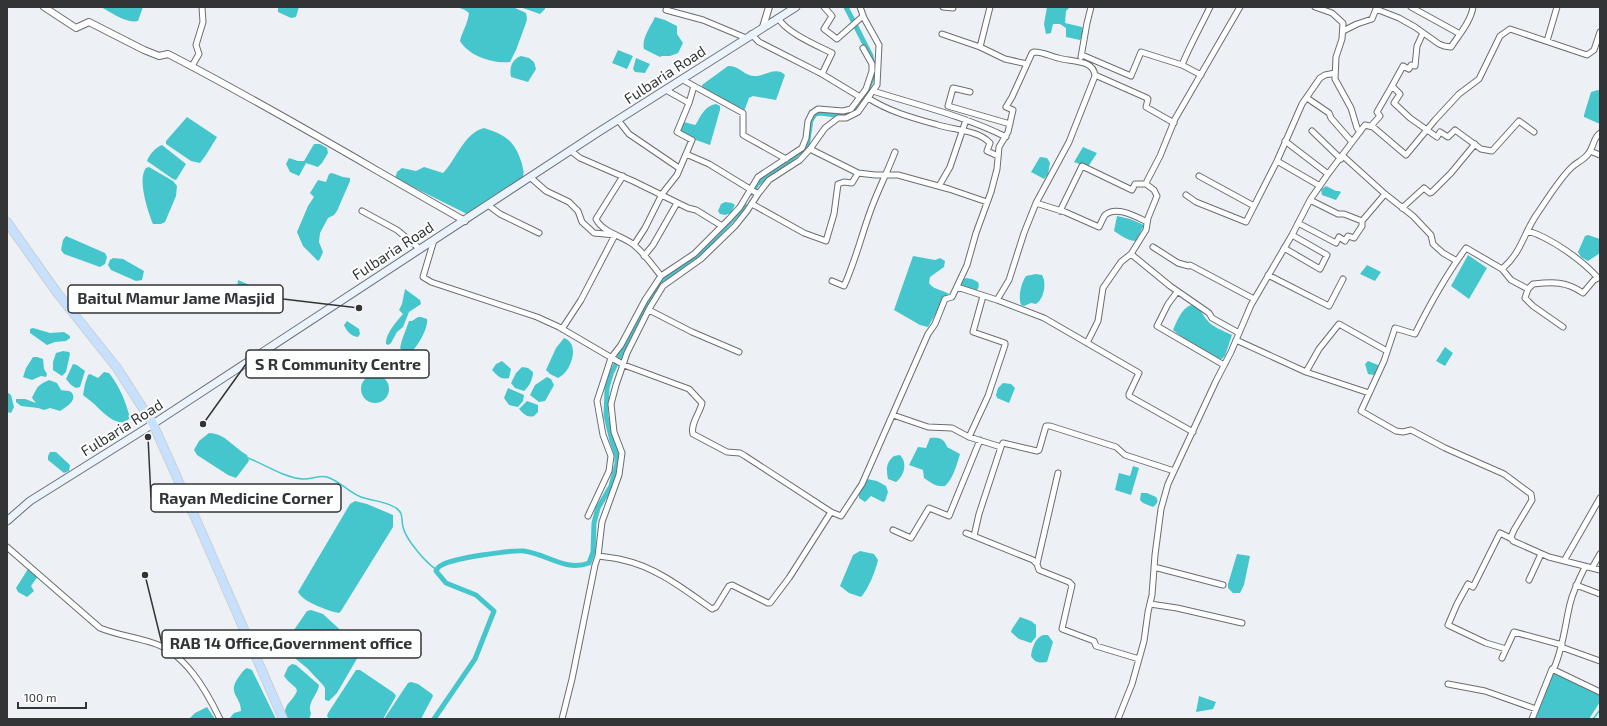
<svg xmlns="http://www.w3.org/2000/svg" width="1607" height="726" viewBox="0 0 1607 726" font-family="'Exo 2',sans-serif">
<rect width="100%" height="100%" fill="#edf1f5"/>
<path fill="#45c6cc" d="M101,7H143L138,21C126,24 111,12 101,7Z
M278,7H299L296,17L291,18L278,12Z
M457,7H513L526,13L527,19L526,23L516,50L510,62C493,64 469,56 460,41C462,32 468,23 469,13L465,10Z
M520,7H545V9L540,14Z
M1047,7H1070L1066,11L1065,23L1082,27L1083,29L1082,37L1080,40L1066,37V28L1060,24H1053L1051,33L1046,34L1044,24Z
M655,17L665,20L677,26V34L683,43L678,53L670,56H662L660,57L644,49C641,39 651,26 655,17Z
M618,50L633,56L627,69L612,63Z
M521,56L529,58L534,62L536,69L528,82L511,77C509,68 512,59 521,56Z
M636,58L650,64L645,73L635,72L633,69Z
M728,66C739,65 744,76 755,76C765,76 776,66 785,75L776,100L753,96L749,98L744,111L705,91L702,88V85Z
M1598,90L1600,91V124L1584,117V115L1591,92Z
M716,104L720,106V110L710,145L693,139L679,132L684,122L695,125L696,124C701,115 705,106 716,104Z
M187,117L217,137L206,155L200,163L191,161L166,144V141Z
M484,128C506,135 515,141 522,164C523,170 525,173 522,179L467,214L395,178L397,172L402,168L416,171L424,167L443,173C456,160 464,133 484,128Z
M314,144H320L327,148L328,153L322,163L318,167L306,163L299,176L290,172L286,164L289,158L298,161H304Z
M162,145L186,164L176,180L173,179L147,161C149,155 156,147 162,145Z
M1083,147L1097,153L1088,167L1074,162Z
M1040,157L1047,158L1050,163L1048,174L1044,179L1031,172Z
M149,167L173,181L177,186L176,196L165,222L161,224H153C148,212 137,179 146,168Z
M332,173L343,177L350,178V181L337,211L334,215L328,218L320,233L319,242L323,252L320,259L318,261L303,246L297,232L308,206L314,197L310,193L318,180L326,182L329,174Z
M1326,186L1336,191H1339L1341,192L1336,200L1322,195L1321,190Z
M725,202L732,203L735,205L731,213L725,215L720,214L718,211L721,204Z
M1117,216L1130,219L1144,225L1136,241C1128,241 1120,235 1114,231Z
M1588,235L1600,239V253L1588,261L1581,257L1578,252L1585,236Z
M66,236L105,253L107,257L105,264L100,267L64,254L61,250L63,240Z
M1468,255L1487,268L1469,299L1451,286Z
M913,256L935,260L940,258L945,261L944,267L930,277L929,283C934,291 945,289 951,296L945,298L928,327L920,325L894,310Z
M113,258L123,259L144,271L142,280L136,281L111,270L108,265L110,260Z
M1367,265L1381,272L1375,281L1360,274Z
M1036,274L1042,275C1047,283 1044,299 1036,304L1031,303L1024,306L1021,305C1018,297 1021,283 1026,276Z
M966,278L972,279L978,282C980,286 978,290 975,292L959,287L964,279Z
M238,280L259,289L264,294L263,296L259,298L240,291L237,287Z
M405,289L420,300L421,304L409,312L403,327L397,332L391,343L388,345L386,344C385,334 397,321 403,314L399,310L402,304Z
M1191,305C1203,311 1200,311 1207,320C1212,327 1224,331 1232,335L1225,356L1222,359C1213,360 1182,337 1173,330C1177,321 1181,309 1191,305Z
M418,317H421L427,319C429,328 415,352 407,355L400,348L402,340L409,321H412Z
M347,321L359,329L360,334L358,337C351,336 347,332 344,325Z
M33,328L50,333L64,332L70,336V338L66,341L55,342L47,345L30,333V329Z
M564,338C581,344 571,372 558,378L550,374L546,370L556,348Z
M1445,347L1453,353L1445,366L1436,361Z
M63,351L69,352L70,354L66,372L62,376L53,370V362L56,353Z
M33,357H37L43,359L44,369L47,374L46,377L41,376L32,380L23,377L26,368Z
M502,361L511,369L509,378C500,380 498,376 492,370L496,364Z
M1368,361L1378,365V369L1374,375L1368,374L1365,364Z
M73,364L77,365L85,371L80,387L76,388L71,385L66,379Z
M522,367L528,368L533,372C533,379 529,387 524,391L515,388L511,383L516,373Z
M104,372L109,373C120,387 126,402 130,418C118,431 101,410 93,403C90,400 86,398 83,395L85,384L88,375L90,374L98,378Z
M361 389a14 14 0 1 1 28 0a14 14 0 1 1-28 0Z
M547,377L551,379L554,385L553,387L545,401L539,402L530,395L535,385Z
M49,380L57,383L61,390C63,391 69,390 71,392C79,400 65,408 60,411L50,408L44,410L38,408L21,406L16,402V399H25L36,403L32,398C37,387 38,385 49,380Z
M1003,383L1011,384L1015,388L1009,403L997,398L996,395L998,388Z
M508,388L524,395L523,401L518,407L509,405L504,398Z
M7,392L11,395L14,407L11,413L7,412Z
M527,401L538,405V412L534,416C527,418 524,414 519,409Z
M209,433C225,433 234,448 247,455L249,461L236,478L228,475L197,455L194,450L199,441Z
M930,438C939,437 944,438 947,447L960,454C957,464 953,479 945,486C935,487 932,483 924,478L923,470L909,465L918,447L926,448Z
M50,452H56L70,465L69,471L64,473L48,460V456Z
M900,455C908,463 904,476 896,482L888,479C886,470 886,462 894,456Z
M1133,466L1139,468L1131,495L1115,490L1119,473L1130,476Z
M867,479L877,481L886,486L888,492L885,501L883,502L871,496L865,502L859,498V493Z
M1141,493H1147L1156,497C1159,501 1157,504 1153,507L1143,503L1140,500Z
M355,501L367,504L393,515V527L341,611L339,613C328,611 303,602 298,592L350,504Z
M860,551L874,554L878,560C876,570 868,590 861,597L849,593L840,586L853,555Z
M1237,554L1250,556L1244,585L1240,593H1233L1228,588V584Z
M28,569L38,576L31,586L34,591L27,597L18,592L16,588Z
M311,610L323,614L348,637L362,644V650L337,693L329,701L325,700V688L323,685L307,668L286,651L283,646L307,611Z
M1020,617L1031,621L1036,625V637L1031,643L1019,639L1011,632L1012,629Z
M1043,635H1048L1053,642L1047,662C1040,663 1035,663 1031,656C1032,648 1035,638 1043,635Z
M292,664L296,665L319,685C318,693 311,699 310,707C309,713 313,711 309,719H286C282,704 291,704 297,691L296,688L288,681L284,676L288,667Z
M247,668L252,670L276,719H229L234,713L241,711C241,696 227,694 238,678C241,674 243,670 247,668Z
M356,670H360L394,693L396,696L383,719H329L327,716L328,713Z
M1553,673L1600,695V702L1589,719H1535Z
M411,682L418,684L432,694L433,696L421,719H384L408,683Z
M1199,696L1216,702L1213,709L1196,712Z
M207,707L215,719H189L195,713Z"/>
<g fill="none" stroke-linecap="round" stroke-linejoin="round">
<path stroke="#45c6cc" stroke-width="1.5" d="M248,458C266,465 283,477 302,479C310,480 319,475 327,477C340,481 348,492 361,497C372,501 386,501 396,508C404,513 401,520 403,527C406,540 426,563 437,570
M1593,719L1600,710"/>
<path stroke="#45c6cc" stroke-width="5" d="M751,193L757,184L807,147L811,120L815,114L821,113L842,116L861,107L874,73L871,56L846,7
M434,719L475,659L494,611L476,595L446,583L436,571C437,569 439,566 442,565C453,558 511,550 524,551C547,554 566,572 589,563L593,552L594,523L598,508L611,486L617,464V455L612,441L606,416L607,388L611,374L637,321L659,283L697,257L740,211L744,205"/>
<defs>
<path id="minor" d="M824,7L832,16L824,29L837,39L863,16
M860,7L864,18L879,45L877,85L858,112L846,118H838L825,128L810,149L858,173L875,175H898L949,189L987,202
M943,7L953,8
M1315,7L1332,13L1343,23L1342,39L1336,57L1335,79L1351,108L1357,128L1360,132
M1411,7L1460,34
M666,10L703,20L746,38
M778,18C787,33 816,45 832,53L822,74
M1343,31L1357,24L1372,19L1376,9L1399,18L1415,27L1439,44L1444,46L1451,47C1459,35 1471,21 1473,7
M1423,33L1417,46L1415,66L1411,65L1409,69L1403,66L1392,86L1400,94L1394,103L1410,118L1437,137L1440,132L1448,137L1455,130L1481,149L1492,151L1519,121L1534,132
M751,34L759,42L822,74L860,97
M942,34L980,47L1005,59L1027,64
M1547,41L1557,7
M980,47L990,7
M1082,55L1131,76L1141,52L1182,65L1201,75
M1081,57L1087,23L1091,7
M1182,65C1190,45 1201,26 1210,7
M192,66L199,54L196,45L203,22L202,7
M1095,75L1147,98L1148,99L1146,107L1174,123
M683,80L743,113V135L786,159
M666,90L689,103L694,86
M873,91C917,105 964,116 1006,137
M970,92L953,88L948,106L1010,124
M868,98C890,112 913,118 938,125C954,130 978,130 990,143L987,151L998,156
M1307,98L1329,113L1331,118L1352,142
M618,120L629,134L679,168
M1371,126L1380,116L1377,112L1392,86
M1312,131L1341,159
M1600,133C1593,138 1594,147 1588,154C1584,160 1577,162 1572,167C1560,178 1546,201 1537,214C1523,234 1522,252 1502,269L1466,248C1446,275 1430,304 1415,334L1395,328L1384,361L1361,411L1396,431L1403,432L1411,430L1445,448L1504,474L1531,494L1532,500L1514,530L1511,537L1513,541L1549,557L1600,570
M1285,141L1328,174
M571,151L580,158L633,181L688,208L696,210L722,226
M1590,151L1600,155
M686,154L709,164L758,194
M1343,156L1385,194L1413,216L1431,235L1433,244L1443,253L1457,261
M1277,161L1320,186
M1199,176L1254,206
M530,177L546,191L569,202L578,211L582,222L594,233L615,235L581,300L562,329
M939,186L950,167L966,120
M1186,195L1196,202L1246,222L1277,161L1302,104L1320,78L1325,75L1335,73
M1310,200L1338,214H1344L1362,221
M1036,203L1065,212L1099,227C1101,223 1103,218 1105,215C1116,205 1137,217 1147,222
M752,204L804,233L826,241L834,214L838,184L844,182L852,183L858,173
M488,205L500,214L539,233
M1402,208L1424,188L1430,193L1432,192L1451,173L1475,144
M362,211L397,230L420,249
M1060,211L1082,166L1132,190L1135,184H1146
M1298,223L1336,243L1339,237L1345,241L1348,236L1354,238L1362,226V221L1385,194
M1528,231C1551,238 1582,260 1598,278L1594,280L1583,293C1566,281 1553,282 1533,284L1528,289
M434,240L423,277L431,282L537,317L559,327L624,365L689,389L702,403C700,413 690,424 693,434L727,452L740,453L745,456L831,512L841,516L862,484L928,334L935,324L945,299L952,297L967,265L976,233L991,192L997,169L999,147L1008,132L1013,110L1006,107L1012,97L1032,53L1034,52C1043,52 1050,56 1058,58C1071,62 1094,59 1095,76L1069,142L1036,203L1024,233L1009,280L997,300
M634,245L645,228L662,194L677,175L692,140L677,132L689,103
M1153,247L1178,263L1189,266L1190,265L1254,299
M1284,248L1320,269L1327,255L1292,235
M644,256L653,245L677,203
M1502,269L1511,280L1528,289L1525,298L1533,306L1563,327
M1268,275L1329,306L1343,279
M661,276L694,254L729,219L740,207L758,177L802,148L806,138L808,121L812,113L818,109L843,111L851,109L866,89L872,71V64L863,48
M832,281L844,286C855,262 861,237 870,212C877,192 887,173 895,152
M957,287L997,300L1044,318L1139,373L1129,394V396L1193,432
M1177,292L1168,304L1157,326L1224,365
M649,310L692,332L739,352
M1239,333L1212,318L1209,313L1170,286L1131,254L1146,230L1148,218L1157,196L1154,190L1146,184L1147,181L1160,156L1175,119L1240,7
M1236,340L1306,372L1369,393
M1087,343L1098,321L1103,288L1121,262L1131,254
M1306,372L1319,349L1339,324L1387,351
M893,415L928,427L952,428L969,437L1001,447L1003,443L1037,451L1039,450L1046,426H1050L1116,447L1125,455L1174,471
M969,437L988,396L1005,345V343L973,332L983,296
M588,516L609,471L611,456L603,435L597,401L611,358L621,345L645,300L661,276C653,266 644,253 634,245C623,236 603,233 596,219L623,176
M893,530L911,538L929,508L949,516L980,440
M966,533L1033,560L1037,564L1039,570L1069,582L1072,585L1062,629L1094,641L1096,646L1139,659
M974,536L979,514L1001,447
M7,547L100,628C117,635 135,637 153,643C185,653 206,690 220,719
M598,556C606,557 615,558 623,560C656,567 685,590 712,609L716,607L729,586L732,585L768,603H770L789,578L831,512
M1564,561L1600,498
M1037,564L1058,473
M1154,567L1223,585
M1592,568L1600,554
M1529,580L1541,554
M1576,585L1600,594
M1150,604L1177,608L1242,623
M1561,647L1600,661
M1506,649L1486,643L1448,625L1457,604L1468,584L1473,587L1500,533L1512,539
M1502,658L1514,632L1562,645
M1552,669L1600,692
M1448,684L1485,691L1536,709
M562,719L572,679L595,565L598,556L602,522L619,475L622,453L614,432L611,404L616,385L627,353L649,309L663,286L701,259L735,226L747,211L758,194L769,180L800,160L810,149
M1118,719L1132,684L1144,641L1148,612L1152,595L1155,555L1161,509L1168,484L1216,381L1231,352L1251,305L1292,235L1310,200L1328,174L1365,125L1373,127L1406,155L1435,120L1459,94L1479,79L1500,36L1510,29L1587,55L1594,50L1600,32
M1532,719L1552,669L1554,668C1563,648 1565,625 1570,604C1573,591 1579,579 1585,567"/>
<path id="tertiary" d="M44,7L76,28L89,22L144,50L159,56L168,54C269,106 366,165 465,221
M763,27L769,7"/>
<path id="secondary" d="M7,521L30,501L153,424L597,133L796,7"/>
<path id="trunk" d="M7,222L58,294L117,368L153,424L206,542L283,719"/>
</defs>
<use href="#minor" stroke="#6a6d71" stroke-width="7"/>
<use href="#tertiary" stroke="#6a6d71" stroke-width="8"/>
<use href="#secondary" stroke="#6a6d71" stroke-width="9"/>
<use href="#trunk" stroke="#cececf" stroke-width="10"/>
<use href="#minor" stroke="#fff" stroke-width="5"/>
<use href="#tertiary" stroke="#fff" stroke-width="6"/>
<use href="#secondary" stroke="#eaf3fe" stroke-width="7"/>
<use href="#trunk" stroke="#c7e0fe" stroke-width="8"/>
</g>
<g text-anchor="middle" stroke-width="4" stroke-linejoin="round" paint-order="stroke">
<g font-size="15" fill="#333436" stroke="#fdfefe">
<text transform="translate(665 75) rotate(-33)" y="5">Fulbaria Road</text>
<text transform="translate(393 251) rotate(-33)" y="5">Fulbaria Road</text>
<text transform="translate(122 428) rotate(-32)" y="5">Fulbaria Road</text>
</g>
</g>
<path fill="none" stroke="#333436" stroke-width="1.5" d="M359 308L283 299M203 424L246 364M148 437L151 498M145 575L162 644"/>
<g fill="#333436" stroke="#fdfefe" stroke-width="1.5">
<circle cx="359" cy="308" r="4"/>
<circle cx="203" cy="424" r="4"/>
<circle cx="148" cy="437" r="4"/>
<circle cx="145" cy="575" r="4"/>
</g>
<g fill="#fdfefe" stroke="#333436" stroke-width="1.5">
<rect x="68" y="285" width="215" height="28" rx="4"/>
<rect x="246" y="350" width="183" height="28" rx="4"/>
<rect x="151" y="484" width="190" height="28" rx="4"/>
<rect x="162" y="630" width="259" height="28" rx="4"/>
</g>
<g font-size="16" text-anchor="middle" font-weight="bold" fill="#333436">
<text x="176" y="304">Baitul Mamur Jame Masjid</text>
<text x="338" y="370">S R Community Centre</text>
<text x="246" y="504">Rayan Medicine Corner</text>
<text x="291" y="649">RAB 14 Office,Government office</text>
</g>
<rect width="1607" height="726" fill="none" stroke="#333436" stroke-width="16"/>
<path d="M18 702v6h68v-6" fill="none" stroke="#333436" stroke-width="2"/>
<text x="24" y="702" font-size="12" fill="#333436" stroke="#fdfefe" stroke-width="3" paint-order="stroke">100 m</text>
</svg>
